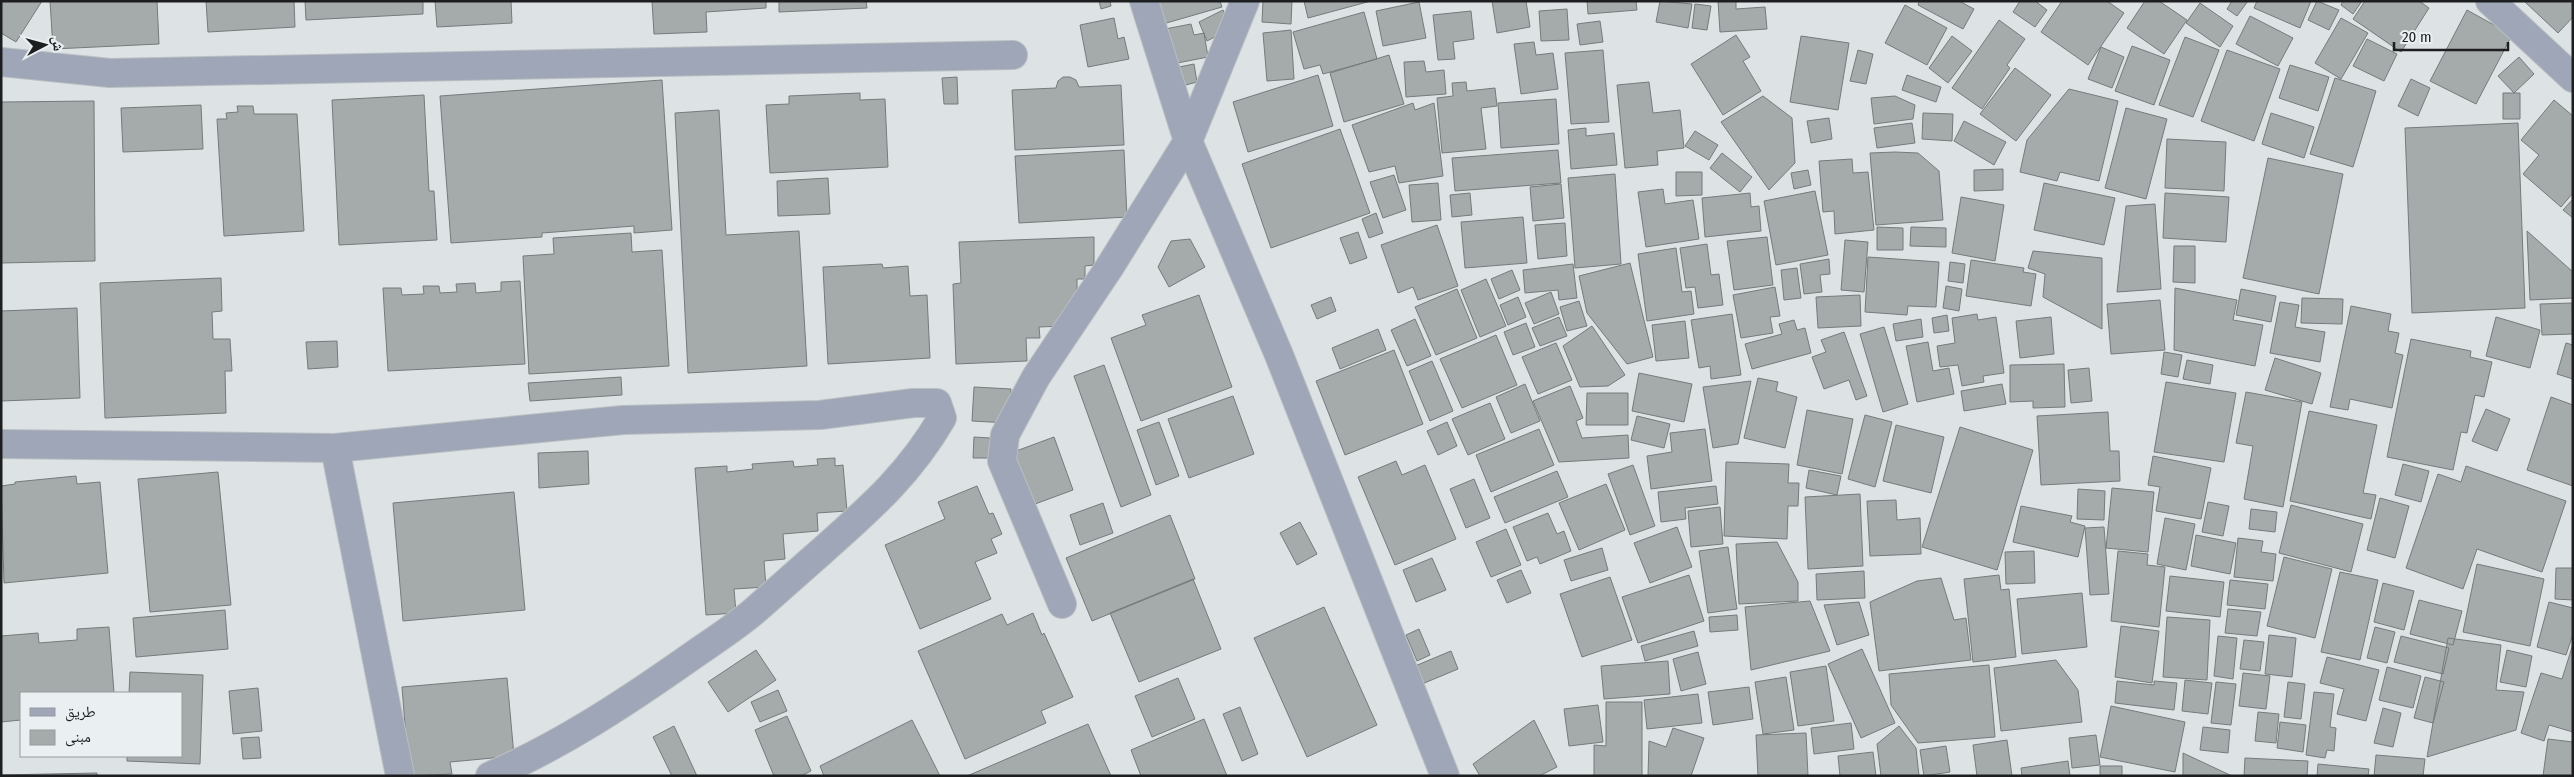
<svg xmlns="http://www.w3.org/2000/svg" width="2574" height="777" viewBox="0 0 2574 777" font-family="'Fira Sans Condensed','Noto Naskh Arabic',sans-serif">
<rect width="100%" height="100%" fill="#dde2e4"/>
<path fill="#a5aaab" stroke="#757a7b" d="M1,1H42L16,42L1,33Z
M50,1H157L159,44L53,49Z
M206,1H294L295,27L208,32Z
M305,1H423V14L306,20Z
M435,1H511L512,23L437,27Z
M652,1H766V8L706,12L707,32L654,34Z
M779,1H866L867,8L779,12Z
M1099,1H1110L1111,6L1101,9Z
M1149,1H1220L1222,7L1156,26Z
M1263,1H1292L1291,24L1262,22Z
M1304,1H1371L1308,18Z
M1492,1H1526L1530,27L1497,33Z
M1587,1H1636L1637,10L1588,14Z
M1660,1L1692,4L1688,28L1656,22Z
M1718,1H1736V9L1765,7L1767,29L1720,32Z
M1919,1H1959L1974,9L1963,29L1918,5Z
M2020,1H2035L2047,10L2035,27L2013,12Z
M2062,1H2107L2124,13L2088,65L2041,32Z
M2145,1H2159L2187,20L2164,54L2127,28Z
M2232,1H2248L2237,16L2227,9Z
M2257,1H2311L2300,28L2254,8Z
M2317,1L2339,10L2329,30L2308,20Z
M2343,1H2362L2353,14L2341,5Z
M2365,1H2419L2429,8L2401,52L2353,19Z
M2524,1H2573V17L2558,33Z
M1419,2L1426,38L1383,46L1376,11Z
M2200,3L2233,26L2220,47L2186,23Z
M1695,4L1711,6L1707,30L1692,28Z
M1905,5L1947,28L1927,65L1885,43Z
M1567,9L1569,40L1541,41L1539,11Z
M1223,10L1232,28L1207,41L1199,22Z
M2467,10L2512,35L2476,104L2430,81Z
M1471,11L1474,39L1453,42L1455,59L1438,60L1433,15Z
M1364,12L1377,59L1323,74L1320,65L1304,69L1293,32Z
M2250,16L2293,38L2278,66L2236,44Z
M1114,18L1118,39L1124,37L1129,59L1088,67L1080,25Z
M2341,18L2368,33L2341,79L2315,63Z
M1999,20L2025,39L2007,65L2010,68L1982,109L1952,88Z
M1600,21L1603,42L1580,45L1577,24Z
M1191,24L1194,35L1204,33L1208,57L1172,64L1165,29Z
M1291,30L1294,79L1267,81L1263,33Z
M1736,35L1750,57L1743,61L1761,91L1723,115L1691,64Z
M1801,36L1849,43L1838,110L1790,102Z
M1952,36L1972,51L1948,83L1929,68Z
M2185,37L2219,50L2193,117L2159,105Z
M2367,39L2397,54L2384,81L2353,66Z
M1534,42L1536,55L1553,53L1558,89L1521,94L1514,44Z
M2132,46L2170,60L2154,105L2115,91Z
M2101,47L2124,57L2112,88L2088,79Z
M1603,50L1609,122L1571,124L1565,53Z
M1858,50L1873,54L1866,84L1850,81Z
M2227,50L2280,69L2254,141L2201,121Z
M1389,55L1404,104L1344,122L1330,73Z
M2519,57L2534,74L2514,93L2498,76Z
M1424,61L1426,72L1444,70L1446,94L1406,97L1404,62Z
M1194,64L1197,82L1182,86L1179,67Z
M2290,65L2329,77L2318,111L2279,98Z
M2015,68L2051,95L2016,141L1980,114Z
M1318,75L1333,126L1248,152L1233,102Z
M1907,75L1941,87L1936,102L1902,90Z
M957,77L958,104H944L942,78Z
M1063,77H1070L1076,80L1079,87L1121,85L1124,145L1015,150L1012,90L1056,88L1058,81Z
M2335,78L2376,91L2353,167L2310,154Z
M2411,79L2430,88L2418,116L2398,106Z
M662,80L672,230L634,233V226L542,233V237L451,243L440,96Z
M1466,82L1467,91L1495,88L1497,106L1481,108L1486,149L1442,153L1437,98L1453,96L1452,83Z
M1649,82L1653,113L1680,110L1684,148L1657,151L1658,165L1625,168L1617,85Z
M2069,89L2118,101L2099,181L2060,172L2057,181L2020,172L2027,140Z
M860,93V100L885,99L888,167L770,173L766,105L789,104V96Z
M2503,93H2520V119H2503Z
M424,95L429,191H434L437,240L339,245L332,100Z
M1763,96L1792,118L1795,163L1769,190L1721,122Z
M1895,96L1915,105L1913,119L1874,124L1871,98Z
M1556,99L1559,144L1501,148L1498,103Z
M2554,100L2573,116V193L2561,207L2523,174L2539,155L2521,140Z
M94,101L95,261L1,263V102Z
M1413,103L1415,110L1434,103L1443,176L1399,183L1395,166L1369,172L1352,125Z
M201,105L203,149L123,152L121,108Z
M237,106H253L254,114H297L304,231L224,236L217,119H227L226,113L238,112Z
M2126,108L2167,119L2146,199L2105,188Z
M719,110L726,235L799,231L807,366L688,373L675,113Z
M1923,113L1953,114L1952,141L1922,139Z
M2271,113L2314,127L2304,158L2262,144Z
M1829,118L1832,139L1811,143L1807,121Z
M1964,121L2006,142L1994,165L1954,141Z
M1912,123L1915,143L1877,148L1874,128Z
M2518,123L2525,308L2412,313L2405,128Z
M1586,128V136L1614,133L1617,165L1571,169L1568,130Z
M1340,129L1370,213L1271,248L1242,164Z
M1695,131L1718,145L1709,160L1685,146Z
M2167,139L2226,142L2224,191L2165,188Z
M1124,150L1127,217L1019,223L1015,156Z
M1558,150L1561,183L1455,191L1452,158Z
M1895,152L1918,153L1939,171L1943,220L1876,225L1870,153Z
M1722,153L1752,177L1740,192L1710,168Z
M2268,158L2343,174L2319,294L2243,278Z
M1852,159L1853,173L1868,172L1874,230L1835,234L1834,211L1823,212L1819,161Z
M2003,169V190L1974,191V170Z
M1808,170L1811,185L1794,189L1791,173Z
M1676,172H1702V195L1676,196Z
M1615,174L1621,264L1575,268L1568,178Z
M1394,175L1406,210L1383,218L1370,182Z
M828,178L830,214L778,216L777,181Z
M1438,183L1441,220L1412,222L1409,185Z
M2044,183L2115,198L2104,245L2034,230Z
M1561,184L1564,218L1533,221L1530,187Z
M1663,189L1665,204L1693,200L1699,239L1646,247L1638,192Z
M1815,191L1828,255L1776,265L1764,201Z
M1470,193L1472,215L1452,217L1450,195Z
M1750,193L1751,207L1759,206L1761,231L1705,237L1702,198Z
M2165,193L2229,197L2226,242L2163,238Z
M1961,197L2004,205L1995,261L1952,253Z
M2573,199V218L2563,210Z
M2155,204L2161,289L2117,292L2126,206Z
M1376,213L1383,233L1369,238L1362,219Z
M1523,217L1527,263L1465,268L1461,222Z
M1565,223L1567,256L1538,259L1535,225Z
M1437,225L1458,286L1418,300L1413,287L1398,293L1381,245Z
M1877,227L1903,228V250H1877Z
M1911,227L1946,228V247L1910,246Z
M2527,231L2573,272V298L2530,300Z
M1358,232L1367,258L1350,264L1340,238Z
M631,233L632,252L662,250L669,366L529,374L523,256L554,254L553,238Z
M1094,237V265L1085,266V279H1077V295L1063,326L1039,327L1040,338H1026L1027,361L956,364L953,284L961,283L959,242Z
M1767,237L1773,285L1734,290L1727,241Z
M1190,239L1205,267L1169,287L1158,267L1171,241Z
M1845,240L1868,242L1864,292L1841,290Z
M1707,244L1711,275L1719,274L1723,305L1698,308L1695,287L1686,288L1680,248Z
M2174,246H2195V283L2173,282Z
M1676,248L1682,292L1691,291L1694,314L1647,321L1638,254Z
M2033,251L2102,258V329L2043,297L2045,274L2028,268Z
M1868,257L1939,262L1936,307L1908,306L1907,315L1865,312Z
M1829,259L1830,274L1820,275L1822,292L1804,294L1800,264Z
M1971,260L2024,268L2023,272L2036,274L2031,306L1966,296Z
M1950,262L1965,264L1963,283L1948,281Z
M1630,263L1653,357L1627,364L1587,313L1579,276Z
M882,264L883,268L908,266L910,296L927,295L930,358L828,364L823,267Z
M1573,264L1577,298L1559,300L1558,290L1525,293L1523,270Z
M1797,268L1801,298L1784,300L1781,270Z
M1512,270L1520,290L1499,299L1491,279Z
M221,278L222,311L212,312L213,339H230L232,371H225L226,413L105,418L100,283Z
M1486,279L1506,326L1480,337L1461,290Z
M520,281L525,364L388,371L383,288H401L402,295L424,294L423,286H439L440,293L457,292L456,284L475,283L476,293L501,291V282Z
M1946,286L1962,289L1959,311L1943,308Z
M1775,287L1780,316L1770,317L1773,333L1741,338L1733,295Z
M2175,288L2237,300L2233,320L2263,325L2255,366L2174,350Z
M1457,289L1477,338L1436,355L1415,307Z
M2241,289L2276,296L2271,322L2236,315Z
M1551,292L1559,314L1534,324L1525,303Z
M1199,295L1232,387L1141,421L1111,338L1146,325L1142,315Z
M1860,295L1861,326L1818,328L1816,297Z
M1331,297L1336,311L1317,319L1311,305Z
M1518,297L1526,317L1508,325L1500,305Z
M2302,298L2343,299L2342,324L2301,323Z
M2160,300L2165,350L2111,354L2107,304Z
M1579,301L1587,326L1567,331L1560,307Z
M2280,302L2299,305L2295,327L2325,332L2320,362L2270,353Z
M2572,303L2573,334L2542,335L2540,304Z
M2351,306L2391,314L2388,331L2399,333L2395,353L2403,355L2392,408L2350,399L2348,410L2330,407Z
M77,308L80,398L1,401V311Z
M1732,314L1741,375L1711,379L1710,366L1699,368L1691,320Z
M1977,314L1978,320L1996,317L2004,373L1983,376L1984,382L1962,386L1958,365L1940,367L1937,346L1955,343L1952,318Z
M1947,315L1949,331L1934,333L1932,318Z
M1559,317L1567,336L1540,346L1532,328Z
M2051,317L2054,354L2020,358L2016,321Z
M2496,317L2540,330L2530,368L2486,356Z
M1415,319L1431,356L1407,366L1391,330Z
M1921,319L1923,337L1896,341L1893,324Z
M1794,320L1797,330L1805,328L1811,353L1752,369L1745,344L1782,334L1779,324Z
M1685,321L1689,358L1656,361L1652,325Z
M1526,323L1535,347L1513,355L1504,332Z
M1592,326L1625,375L1608,386L1580,387L1563,346Z
M1884,327L1908,404L1883,412L1860,334Z
M1378,329L1386,350L1340,369L1332,348Z
M1844,332L1867,396L1856,400L1849,380L1824,389L1812,357L1826,352L1821,340Z
M1496,335L1517,385L1462,408L1440,359Z
M2411,339L2471,351L2470,357L2492,362L2484,397L2475,395L2467,433L2461,432L2453,470L2387,457Z
M337,341L338,367L308,369L306,342Z
M1928,342L1933,371L1949,368L1954,394L1917,402L1906,346Z
M1556,343L1572,380L1538,394L1522,357Z
M2566,343L2573,345V379L2557,374Z
M1394,350L1423,424L1345,455L1316,381Z
M2164,352L2182,355L2178,377L2161,374Z
M2275,358L2321,373L2312,404L2265,390Z
M2187,360L2213,365L2210,384L2183,379Z
M1432,361L1453,411L1430,421L1409,371Z
M2064,364L2065,407L2033,408V401L2010,402V365Z
M1104,365L1151,495L1121,507L1074,376Z
M2089,368L2092,401L2071,403L2068,370Z
M1639,373L1692,384L1684,422L1632,411Z
M621,377L622,395L530,401L528,383Z
M1758,378L1778,382L1776,391L1797,397L1785,448L1744,438Z
M1751,381L1738,444L1713,448L1703,387Z
M2166,382L2236,393L2224,462L2154,452Z
M1525,384L1540,421L1511,433L1496,397Z
M2002,384L2006,404L1964,411L1961,391Z
M1570,386L1583,418L1576,421L1582,438L1628,435L1629,458L1559,462L1533,401Z
M974,387L1011,389L1008,423L972,421Z
M2246,392L2302,402L2283,507L2244,499L2253,446L2236,443Z
M1587,393H1628V425H1586Z
M1233,396L1254,454L1189,478L1168,419Z
M2551,397L2573,405V486L2527,470Z
M1490,403L1505,439L1468,455L1452,419Z
M2486,409L2510,419L2497,451L2472,441Z
M1807,410L1853,419L1842,474L1797,465Z
M2309,411L2377,425L2363,493L2376,495L2371,519L2290,501Z
M2108,412L2110,451H2119L2120,481L2041,485L2037,416Z
M1865,415L1892,422L1875,487L1848,479Z
M1637,416L1670,424L1664,448L1631,440Z
M1159,422L1179,476L1156,485L1137,430Z
M1447,422L1457,446L1438,455L1427,431Z
M1896,425L1944,437L1931,493L1883,481Z
M1960,427L2033,450L1997,570L1922,547Z
M1539,429L1554,465L1491,492L1476,455Z
M1705,429L1712,481L1651,489L1647,456L1672,452L1670,433Z
M974,437L990,438L989,458H973Z
M1054,437L1073,490L1027,507L1008,454Z
M588,451L589,484L539,488L538,453Z
M2153,456L2211,468L2201,519L2156,511L2160,487L2148,485Z
M835,458V466L843,465L847,511L817,513L818,531L783,534L785,559L764,561L766,587L734,589L736,613L706,615L695,468L727,466V472L753,469L752,464L793,461L794,467L818,465L817,459Z
M1396,461L1402,475L1425,465L1456,539L1395,565L1358,477Z
M1726,462L1789,464L1788,483H1799L1798,506H1788L1787,539L1724,536Z
M2403,464L2429,471L2421,502L2395,495Z
M1633,465L1655,526L1630,535L1608,474Z
M2466,466L2566,501L2542,572L2477,549L2463,589L2406,568L2438,474L2461,482Z
M1809,470L1841,476L1837,495L1806,488Z
M1557,471L1568,497L1505,523L1494,497Z
M218,472L231,605L150,612L138,479Z
M76,476L77,484L100,482L108,573L4,583L1,486L15,484V482Z
M1474,479L1490,518L1466,528L1450,489Z
M1606,484L1625,530L1579,550L1559,503Z
M977,486L989,514L993,513L1002,534L991,539L997,553L975,562L991,599L920,629L885,545L945,519L938,502Z
M1716,486L1718,504L1685,508L1686,519L1661,522L1658,492Z
M2112,488L2154,492L2148,552L2106,548Z
M2078,489L2105,491L2104,520L2077,519Z
M514,492L525,610L403,621L393,503Z
M1860,494L1863,566L1808,569L1805,497Z
M2380,498L2409,506L2395,558L2367,550Z
M1896,500L1897,520L1920,518L1921,554L1870,556L1867,501Z
M2208,502L2229,506L2223,536L2202,532Z
M1103,503L1113,533L1080,545L1070,515Z
M2291,505L2363,524L2351,572L2279,553Z
M2021,506L2072,516L2070,522L2085,526L2078,557L2013,542Z
M1720,507L1723,544L1691,547L1688,511Z
M2251,509L2277,512L2275,532L2249,529Z
M1548,513L1557,534L1564,531L1571,551L1540,564L1537,557L1527,561L1513,527Z
M1170,515L1195,579L1092,621L1066,558Z
M2165,518L2195,524L2186,570L2157,564Z
M1300,522L1317,554L1297,565L1280,533Z
M1677,527L1692,567L1650,583L1634,543Z
M2104,527L2109,594L2090,595L2085,528Z
M1506,529L1521,565L1491,577L1476,542Z
M2196,535L2236,543L2230,574L2191,566Z
M2238,538L2263,541L2261,552L2276,554L2273,581L2234,577Z
M1777,542L1798,582V601L1739,604L1736,544Z
M1728,547L1737,609L1708,613L1699,551Z
M1602,548L1608,570L1571,581L1564,560Z
M2034,551L2035,583L2006,584L2005,552Z
M2118,551L2148,554L2147,565L2165,567L2159,627L2111,621Z
M2284,557L2332,569L2315,638L2267,626Z
M1432,558L1446,590L1416,602L1403,570Z
M2477,564L2544,579L2530,646L2463,632Z
M2556,568H2573V600L2555,599Z
M1521,570L1531,593L1507,603L1497,580Z
M1864,571L1865,598L1817,600L1816,574Z
M2340,572L2378,580L2360,660L2321,652Z
M1689,575L1704,621L1638,643L1622,597Z
M1999,575L2001,590L2009,589L2016,657L1973,662L1964,579Z
M2170,576L2224,582L2220,617L2166,611Z
M1610,577L1632,640L1582,657L1560,594Z
M1941,578L1954,620L1966,618L1971,660L1879,671L1870,602L1917,581Z
M1193,579L1221,649L1139,682L1110,613Z
M2230,580L2268,584L2265,609L2227,605Z
M2383,583L2414,591L2404,630L2374,622Z
M2082,593L2087,647L2022,654L2017,599Z
M2419,600L2462,611L2453,645L2410,634Z
M1810,601L1830,651L1751,670L1745,607Z
M1859,602L1869,635L1837,645L1824,605Z
M2549,602L2573,608V634L2566,655L2537,647Z
M1324,607L1377,725L1307,757L1254,638Z
M2228,609L2261,612L2257,636L2225,633Z
M225,610L228,649L136,657L133,618Z
M1033,613L1042,635L1044,633L1073,697L1041,711L1046,723L965,759L918,651L1002,614L1007,625Z
M1737,615L1738,630L1710,632L1709,617Z
M2167,617L2210,620L2207,680L2163,677Z
M2121,626L2159,631L2152,683L2115,677Z
M109,627L114,693H21V720L1,722V636L38,633L39,643L77,640V629Z
M2375,627L2395,632L2387,663L2367,658Z
M1419,629L1430,655L1417,661L1406,635Z
M1694,631L1698,646L1645,661L1641,646Z
M2269,635L2296,638L2292,677L2265,674Z
M2218,636L2237,638L2233,679L2214,676Z
M2401,636L2449,648L2443,674L2394,662Z
M2448,638L2501,645L2496,690L2524,692L2516,730L2427,757Z
M2244,640L2264,642L2260,671L2240,669Z
M2573,644V732L2549,725L2544,741L2521,733L2541,673L2562,679Z
M1862,649L1895,723L1861,738L1828,664Z
M756,650L776,680L728,712L708,682Z
M2507,650L2532,656L2526,687L2500,682Z
M1451,651L1458,669L1422,684L1415,666Z
M1698,652L1706,684L1681,691L1673,659Z
M2327,657L2379,670L2366,721L2337,714L2344,689L2320,683Z
M2056,660L2078,690L2082,722L2001,731L1994,668Z
M1668,661L1670,694L1604,699L1601,666Z
M1989,665L1995,737L1918,743L1891,705L1889,674Z
M1826,666L1834,721L1798,726L1790,672Z
M2387,667L2421,676L2413,708L2379,700Z
M130,672L203,675L200,764L127,761V756H181V693H129Z
M2243,673L2270,676L2266,709L2239,706Z
M1786,677L1794,730L1763,734L1755,682Z
M2425,677L2444,682L2433,723L2414,718Z
M507,678L514,756L450,762L452,774L409,776L402,687Z
M1178,678L1195,719L1152,737L1135,696Z
M2185,680L2212,683L2208,714L2182,711Z
M2117,681L2154,685V681L2177,683L2174,710L2115,703Z
M2216,682L2236,684L2231,725L2211,723Z
M2288,682L2305,684L2301,719L2284,717Z
M1749,687L1753,719L1713,725L1708,692Z
M258,688L262,731L233,734L229,691Z
M778,690L787,711L760,722L751,702Z
M2314,692L2334,694L2330,727L2336,728L2334,751L2327,750L2325,758L2306,755Z
M1698,694L1702,723L1647,729L1644,700Z
M1606,702H1642V776H1594V745L1606,746Z
M1598,705L1603,742L1569,746L1564,709Z
M2111,706L2185,722L2175,772L2100,757Z
M1240,707L1258,754L1242,761L1223,714Z
M2383,708L2401,713L2393,747L2374,743Z
M2258,712L2279,714L2276,743L2255,741Z
M787,716L811,771L801,776H774L755,730Z
M1204,719L1227,776H1141L1131,750Z
M912,720L940,776H824L820,766Z
M1534,720L1557,767L1539,776H1480L1473,764Z
M2280,722L2306,725L2303,752L2277,748Z
M1851,723L1854,749L1814,754L1811,728Z
M1088,724L1111,776H967Z
M674,726L697,776H672L653,737Z
M1899,726L1916,748L1919,776H1881L1877,744Z
M2203,727L2230,730L2228,753L2200,750Z
M1673,728L1704,738L1691,776H1648L1649,741L1666,747Z
M1806,733L1808,776H1758L1756,735Z
M2096,735L2100,765L2072,768L2069,738Z
M259,737L261,758L243,759L241,738Z
M2548,739L2573,742V776H2543Z
M2007,740L2012,776H1977L1973,745Z
M1946,746L1950,772L1924,776L1920,750Z
M1873,752L1876,776H1840L1838,756Z
M2183,753L2232,776H2183Z
M2376,755L2425,759L2423,776H2374Z
M2245,758L2308,761L2307,776H2244Z
M2068,761L2070,776H2022L2021,768Z
M2318,764L2369,769L2368,776H2317Z
M2100,766H2122V776H2100Z
M97,773V776H1V775Z"/>
<g fill="none" stroke-linecap="round" stroke-linejoin="round">
<defs>
<path id="minor" d="M1144,1L1188,141L1279,355L1445,776
M2490,1L2573,78
M1,62L110,73L1013,55
M1,444L335,448L623,420L820,415L913,403H937L942,418C909,475 869,509 821,552C798,572 776,592 753,612C734,628 712,642 692,656C628,701 562,745 490,776
M335,448L400,776
M1062,604L1002,461L1005,435L1036,377L1109,268L1188,141L1245,1"/>
</defs>
<use href="#minor" stroke="#babfc1" stroke-width="30"/>
<use href="#minor" stroke="#9ea6b7" stroke-width="28"/>
</g>
<rect width="2574" height="777" fill="none" stroke="#1c1e1f" stroke-width="5"/>
<rect x="20" y="692" width="162" height="65" fill="#eaeff1" stroke="#989b9d"/>
<rect x="30" y="708" width="25" height="8" fill="#9ea6b7" stroke="#989b9d"/>
<text x="65" y="717" font-size="15" fill="#1c1e1f">طريق</text>
<rect x="30" y="730" width="25" height="15" fill="#a5aaab" stroke="#989b9d"/>
<text x="65" y="742" font-size="15" fill="#1c1e1f">مبنى</text>
<g transform="translate(45 45) rotate(84)" stroke="#eaeff1" stroke-width="4" paint-order="stroke">
<path d="M0-4L9 19L0 12L-9 19Z" fill="#1c1e1f"/>
<text y="-8" font-size="14" font-weight="bold" text-anchor="middle" fill="#1c1e1f">ش</text>
</g>
<path d="M2394 42v8h114v-8" fill="none" stroke="#1c1e1f" stroke-width="2.5"/>
<text x="2402" y="42" font-size="15" fill="#1c1e1f" stroke="#eaeff1" stroke-width="4" paint-order="stroke">20 m</text>
</svg>
